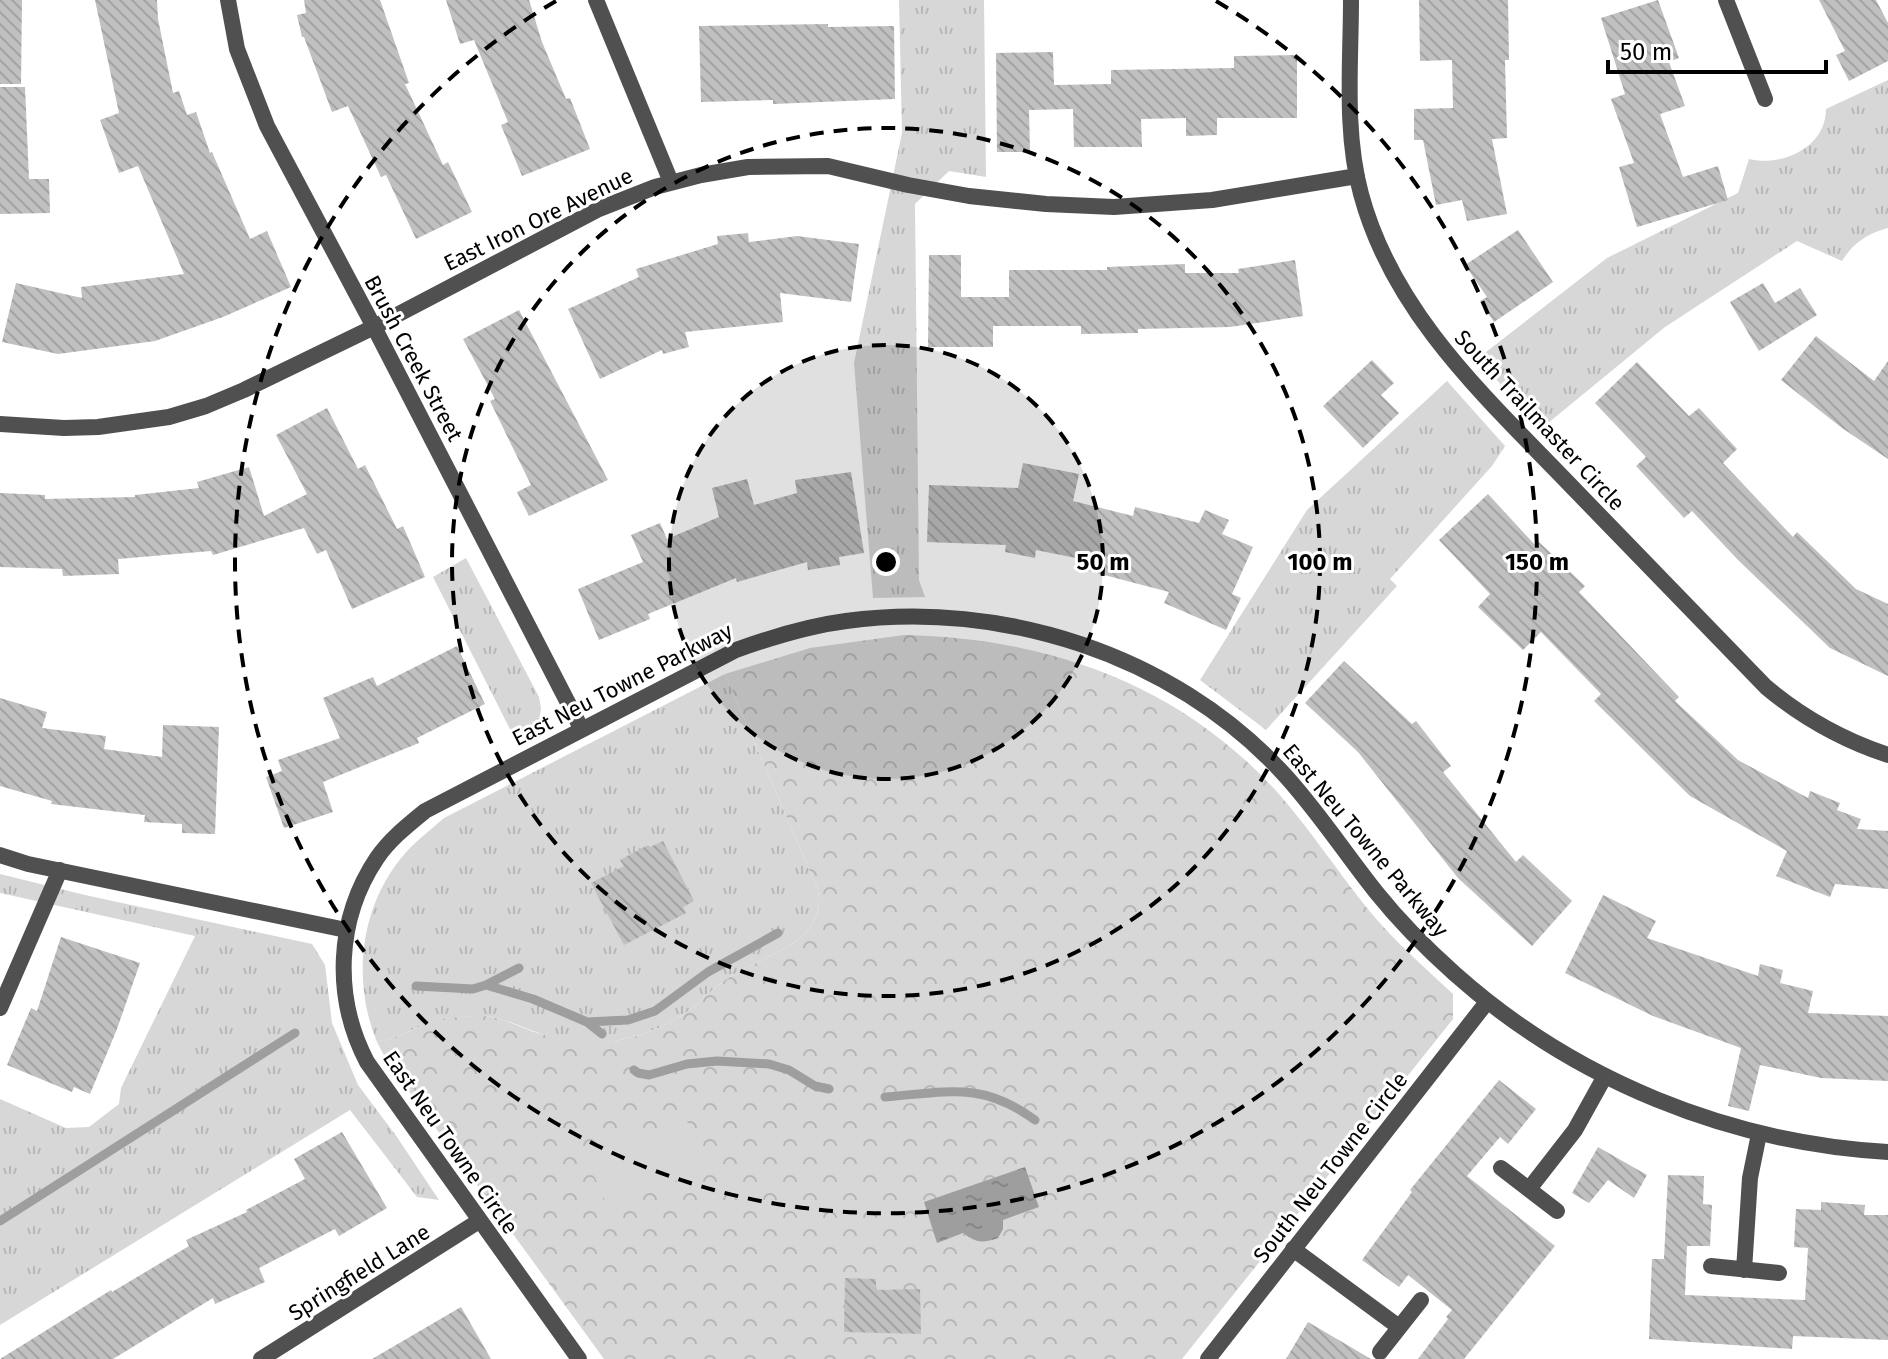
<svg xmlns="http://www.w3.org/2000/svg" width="1888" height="1359" viewBox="0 0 1888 1359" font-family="'Fira Sans',sans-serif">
<defs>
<pattern id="grass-tufts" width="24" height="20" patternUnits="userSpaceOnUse" patternTransform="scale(2)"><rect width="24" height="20" fill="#d7d7d7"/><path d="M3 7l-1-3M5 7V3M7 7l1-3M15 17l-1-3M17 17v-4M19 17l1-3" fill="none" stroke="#b7b7b7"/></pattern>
<pattern id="forest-crowns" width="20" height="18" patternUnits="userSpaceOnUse" patternTransform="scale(2)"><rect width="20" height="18" fill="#d7d7d7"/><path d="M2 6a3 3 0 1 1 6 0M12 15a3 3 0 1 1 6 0" fill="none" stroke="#b7b7b7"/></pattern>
<pattern id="water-ripples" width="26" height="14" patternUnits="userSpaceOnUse" patternTransform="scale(2)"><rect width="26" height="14" fill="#9e9e9e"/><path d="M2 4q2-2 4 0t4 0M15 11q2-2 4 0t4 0" fill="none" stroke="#868686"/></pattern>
<pattern id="building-back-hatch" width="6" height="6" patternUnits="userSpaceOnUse" patternTransform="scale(2)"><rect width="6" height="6" fill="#c0c0c0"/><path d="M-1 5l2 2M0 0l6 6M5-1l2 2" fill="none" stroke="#a3a3a3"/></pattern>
</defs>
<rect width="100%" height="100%" fill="#fff"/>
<path fill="url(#grass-tufts)" d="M899,0H984L986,177L949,171L915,204L919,580L925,597L873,598L854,363L902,133Z
M1888,80V228C1868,233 1852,244 1842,261L1797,241L1665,327L1542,428L1477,359L1607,258L1738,193L1749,159C1781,167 1826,148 1826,109Z
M1447,381L1505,446L1492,466L1390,579L1397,586L1266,730L1200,680L1307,510Z
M466,558L539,697L541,709L538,728L516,741L433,577Z
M725,674L818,890C821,904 818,918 808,930C792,950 753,962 730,977C716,985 705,998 692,1008C672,1024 646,1035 620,1040C593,1045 561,1042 536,1032C519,1026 501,1017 483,1016C464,1016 441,1018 423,1025C407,1032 395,1039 377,1042C350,977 361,897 412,846C422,836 434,827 444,818Z
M0,874L85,895L312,944L325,965L332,1023L358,1085L397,1137L439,1200L417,1197L350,1110L0,1325V1099L66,1128L89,1127L119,1104L121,1088L195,936L0,893Z"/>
<path fill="url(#forest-crowns)" d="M904,635C1048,638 1180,684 1278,793C1310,829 1337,871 1367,908C1392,939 1424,967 1453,994V1019L1182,1359H604L387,1061L377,1042C395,1039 407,1032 423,1025C442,1017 463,1016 483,1016C504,1017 522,1029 541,1034C566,1042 595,1044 620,1040C646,1035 672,1024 692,1008C705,998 716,985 730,977C753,962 792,950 808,930C818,918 821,904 818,890L725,674L810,648Z"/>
<path fill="#d7d7d7" d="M686,1118L703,1171L607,1206L585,1154Z"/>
<path fill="url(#water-ripples)" d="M1025,1167L1039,1207L1003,1220V1229L998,1238C982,1244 975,1242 963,1233L937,1243L924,1202Z"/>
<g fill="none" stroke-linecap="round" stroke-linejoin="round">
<path stroke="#9e9e9e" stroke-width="9" d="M486,985L533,999L587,1022L628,1020L655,1011L708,972L778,933
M416,986L473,989L486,985L519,968
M587,1022L602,1034
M634,1070L638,1073L649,1075L687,1064L717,1061L769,1064L789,1070L815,1086L829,1089
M885,1097C947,1092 982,1081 1035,1120
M0,1221L295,1033"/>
</g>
<path fill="url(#building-back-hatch)" d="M0,0H22L21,84H0Z
M95,0H157L158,19L173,93L179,91L187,115L196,112L210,153L212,152L250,239L267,231L291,287L223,317L155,341L58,354L2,342L16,283L82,298L81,287L184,274L138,166L119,173L100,120L119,113Z
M304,0H380L409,83L405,84L443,165L448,162L472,212L416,239L386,175L381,177L348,106L332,112L304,37H302L297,15L306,13Z
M446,0H529L542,42L566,99L570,98L590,149L522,176L501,125L508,122L474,40L460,44Z
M1419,0H1508L1509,60H1505L1507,138L1492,139L1507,214L1467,221L1462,200L1436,205L1423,140H1414V109L1453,108L1452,60L1420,61Z
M1658,0L1679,58L1669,62L1685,106L1660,114L1683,177L1718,166L1728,200L1637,227L1619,167L1634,163L1611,99L1625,94L1601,18Z
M1819,0H1876L1888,23V61L1849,81L1836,55L1845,51Z
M828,24V27L894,26L895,99L773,104V100L701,102L699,26Z
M1053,52L1054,85L1111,84V70L1234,68V56L1297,55V118H1217V135L1186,136V118L1141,119L1142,147H1074L1073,109L1029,110L1030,152H997L996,53Z
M0,87H25L29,179H49L50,213L0,214Z
M1518,230L1553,282L1494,322L1480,301L1487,297L1465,265Z
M748,233L749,242L797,236L859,244L851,302L780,293L783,322L685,332L689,347L663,354L662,350L600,379L568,309L639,277L636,269L718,244L717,236Z
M929,255H961V297H1009V270H1107V267L1185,264V273H1239L1238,269L1295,260L1303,316L1230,327L1138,329V333L1081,334V326H993V347H928Z
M1763,283L1775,303L1800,288L1817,315L1759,351L1730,302Z
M519,310L608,480L529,516L517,492L531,485L490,401L495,399L463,339Z
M1816,336L1874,381L1888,361V459L1842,428L1781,380Z
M1372,360L1394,383L1381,395L1399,413L1363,448L1323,406Z
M1637,362L1689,416L1699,408L1737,449L1723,463L1793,537L1797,532L1856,589L1888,604V676L1830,648L1738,560L1692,511L1684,518L1636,466L1646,457L1595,403Z
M327,408L358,469L365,465L397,529L403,526L425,577L352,609L326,550L317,554L304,528L213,555L211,551L118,559L119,574L63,576L62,569L0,567V493L45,495V499L135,497V495L199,488L197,482L249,467L264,516L307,494L276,435Z
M1023,463L1079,474L1073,501L1133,516L1135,507L1199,523L1205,510L1229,520L1222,534L1253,547L1232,594L1241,598L1226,630L1164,603L1169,592L1089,571L1091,561L1036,550L1035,558L1005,552L1006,545L927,542L929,485L1018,488Z
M851,472L864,553L839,557L840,565L808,570L807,562L737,582L736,578L648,614L650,619L599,640L578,589L643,562L631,535L660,523L667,539L719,517L712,488L747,479L754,505L797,493L795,480Z
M1488,494L1536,546L1539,542L1585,586L1579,592L1679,697L1675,701L1738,760L1808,798L1810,791L1840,803L1837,810L1861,819L1857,829L1888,831V889L1835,884L1830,897L1776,876L1787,851L1690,796L1594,701L1601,694L1541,632L1523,650L1478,607L1490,594L1439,540Z
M457,646L485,704L417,738L419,743L323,782L333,812L284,828L266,777L282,771L278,760L340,738L323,698L373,677L377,686Z
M1344,661L1412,724L1416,721L1451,766L1443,772L1516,862L1523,855L1572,901L1532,946L1458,878L1358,752L1305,703Z
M0,698L47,712L42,728L106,736L104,749L162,757L163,725L219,727L215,834L182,833V824L144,822L145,815L51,804L52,801L0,786Z
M663,841L694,901L683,907L686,913L624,945L591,883L624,866L620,860L648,845L650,847Z
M1603,895L1656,921L1647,938L1758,976L1760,964L1783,970L1780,983L1813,991L1808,1013L1888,1016V1081L1821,1078L1760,1065L1749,1111L1728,1106L1741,1048L1653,1016L1565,973Z
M61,937L140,963L117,1029L90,1094L74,1087L72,1092L7,1065L31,1008L37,1011Z
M1499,1080L1536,1109L1508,1144L1500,1137L1467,1176L1555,1246L1464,1359H1418L1448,1319L1446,1317L1452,1310L1408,1275L1399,1287L1362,1260L1412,1192L1410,1190Z
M342,1132L387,1208L339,1236L335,1229L259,1268L265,1282L215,1304L213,1298L113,1359H0L111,1290L112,1292L189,1246L186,1240L247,1212L246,1210L305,1179L294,1159Z
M1598,1147L1647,1175L1634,1198L1608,1180L1589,1203L1572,1193Z
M1668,1175L1704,1176L1703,1204L1712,1205L1710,1246H1687L1685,1295L1805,1300L1808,1248L1794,1247L1796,1209L1821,1210V1202L1865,1205L1864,1215H1888V1340L1793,1336L1792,1349L1649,1339L1652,1259H1664Z
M845,1278L876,1279V1290L920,1289L921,1334L844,1332Z
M461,1307L491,1359H372Z
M1308,1322L1371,1359H1286Z"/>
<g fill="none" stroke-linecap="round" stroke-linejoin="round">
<path stroke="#505050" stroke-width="16" d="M1501,1168L1557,1211
M1529,1189L1575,1130L1605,1076
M1293,1249L1399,1327
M1711,1266L1779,1273
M1744,1270L1750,1178L1759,1134
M1380,1352L1421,1300"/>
<path stroke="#505050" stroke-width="16" d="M228,0L237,49L267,126L374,327L581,728
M596,0L671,182
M1351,0C1351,63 1344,132 1361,194C1394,317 1491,402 1576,491C1639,556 1703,622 1766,687C1803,718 1843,740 1888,755
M1726,0L1765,99
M0,424L64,428L98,427L169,417L206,406L244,390L374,327L599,209L655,187L701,175L748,167L828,166L908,185L969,196L1046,204L1114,207L1212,200L1357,176
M0,855L28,864L346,930
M0,1008L60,870
M261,1359L479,1221
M579,1359L367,1062C333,997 336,919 377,858C390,839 408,825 425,811L736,650C772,637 808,626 846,621C1002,600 1172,654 1281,771C1316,808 1344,852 1376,892C1400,922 1427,949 1455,974C1574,1080 1729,1143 1888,1152
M1208,1359L1487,1002"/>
</g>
<circle cx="886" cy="562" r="217" fill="#000" fill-opacity=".12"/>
<g fill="none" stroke="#000" stroke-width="4" stroke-dasharray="14 10">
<circle cx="886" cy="562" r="217"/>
<circle cx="886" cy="562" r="434"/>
<path d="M1216 1A651 651 0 1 1 556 1"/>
</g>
<g text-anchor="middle" stroke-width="6" stroke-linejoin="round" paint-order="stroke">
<g font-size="22" fill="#000" stroke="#fff">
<text transform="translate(538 219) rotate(-26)" y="8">East Iron Ore Avenue</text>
<text transform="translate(414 358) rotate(62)" y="8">Brush Creek Street</text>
<text transform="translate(1540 420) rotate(47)" y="8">South Trailmaster Circle</text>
<text transform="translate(622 684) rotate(-27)" y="8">East Neu Towne Parkway</text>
<text transform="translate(1366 840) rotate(50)" y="8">East Neu Towne Parkway</text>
<text transform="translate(451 1142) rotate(55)" y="8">East Neu Towne Circle</text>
<text transform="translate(1330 1167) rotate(-52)" y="8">South Neu Towne Circle</text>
<text transform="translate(359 1272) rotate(-32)" y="8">Springfield Lane</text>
</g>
</g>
<circle cx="886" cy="562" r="12" fill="#000" stroke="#fff" stroke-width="4"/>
<g font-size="24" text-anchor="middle" font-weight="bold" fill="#000" stroke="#fff" stroke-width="6" stroke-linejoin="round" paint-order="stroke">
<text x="1103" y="570">50 m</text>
<text x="1320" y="570">100 m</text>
<text x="1537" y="570">150 m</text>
</g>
<path d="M1608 60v12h218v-12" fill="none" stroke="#000000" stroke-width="4"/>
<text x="1620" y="60" font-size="24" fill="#000000" stroke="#ffffff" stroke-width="6" paint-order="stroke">50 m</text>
</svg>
